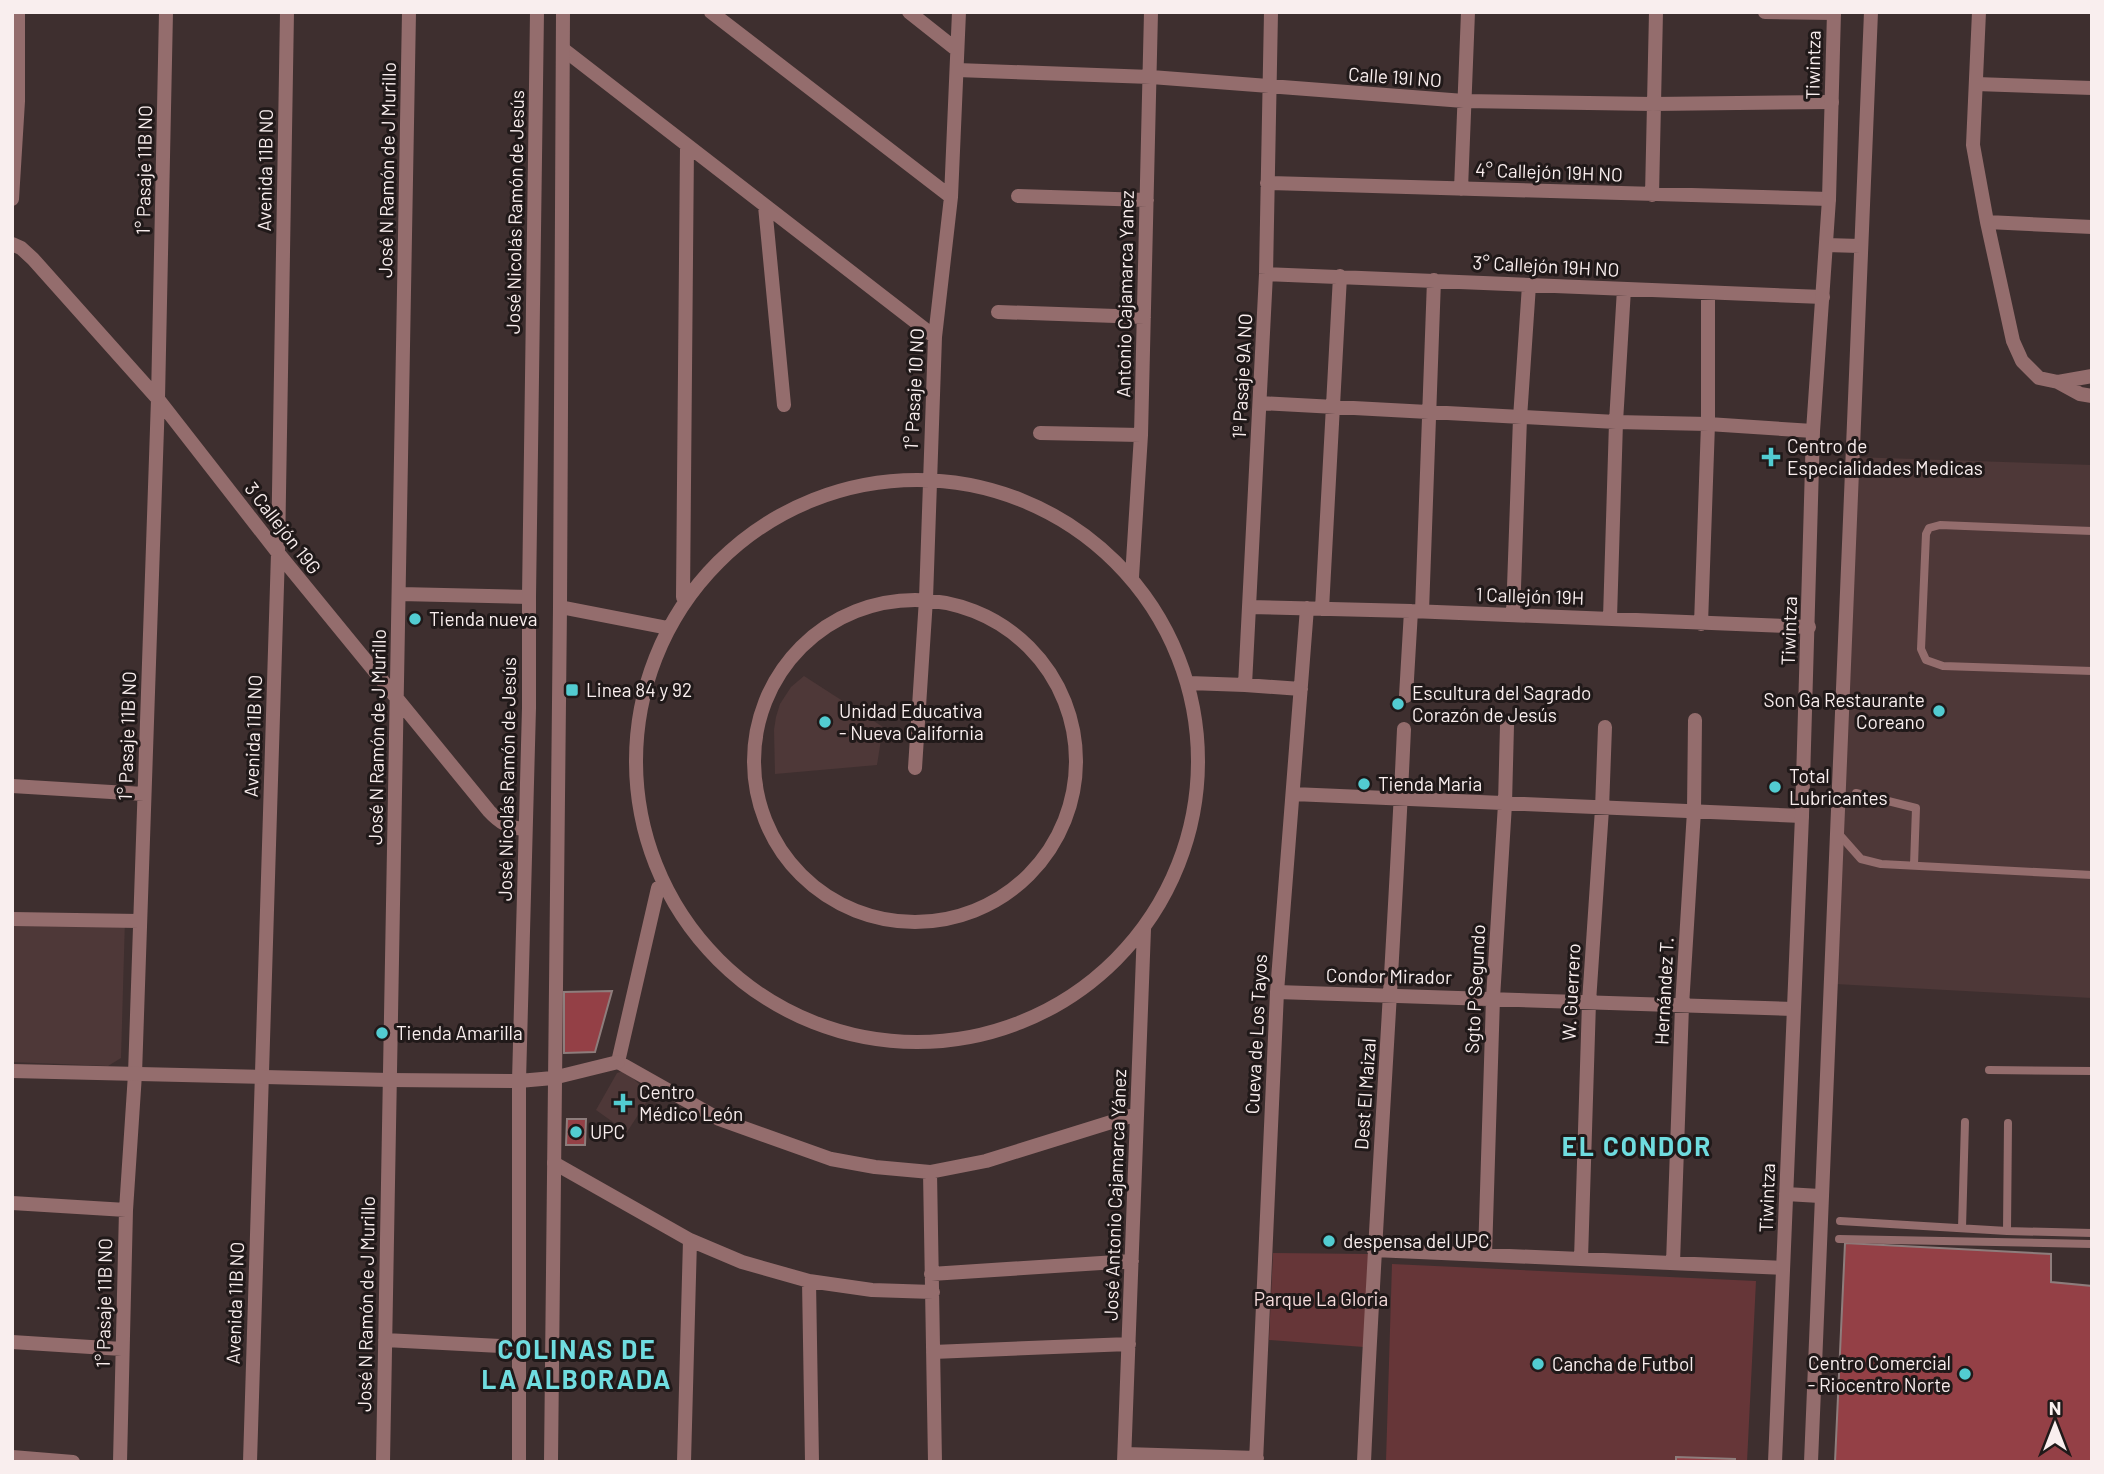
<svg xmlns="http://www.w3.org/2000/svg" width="2104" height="1474" viewBox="0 0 2104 1474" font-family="Barlow,sans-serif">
<rect width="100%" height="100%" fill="#3e2f2f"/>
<path fill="#4e3838" d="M1853,457L2092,465V998L1835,984Z
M804,676L883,727L877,765L775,774L774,730L776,717L780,704L791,687Z
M12,919H125L121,1058L108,1066L12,1062Z
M620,1072H626L651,1095L627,1132L596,1110L617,1073Z"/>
<path fill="#663638" d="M1273,1253L1369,1254L1364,1347L1269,1340Z
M1392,1264L1756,1281L1747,1462H1386Z"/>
<path fill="#944046" stroke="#8e7d7c" stroke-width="2" d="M612,991L595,1052L564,1053V992Z
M567,1119H586L585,1145H566Z
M1845,1243L2051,1254V1282L2092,1286V1462H1835Z
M1676,1457L1735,1459V1462H1676Z"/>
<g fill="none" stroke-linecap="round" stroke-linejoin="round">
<path stroke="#946d6d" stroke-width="8" d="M2092,531L1940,525L1929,528L1926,534L1921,649L1926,660L1943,666L2092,671
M1856,793L1916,808L1914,865
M1838,833L1861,859L1881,864L2092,875
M1989,1070L2092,1071
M1840,1221L2007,1231L2092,1233
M1962,1228L1965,1122
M2007,1231L2008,1123
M1839,1239L2092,1244"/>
<path stroke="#946d6d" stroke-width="14" d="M711,12L951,197
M909,12L957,50
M1765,12L1834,13
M1979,12L1973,145L1987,222L2013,341L2022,361L2039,378L2058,382L2080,394L2092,396
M563,49L935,337
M957,70L1151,77L1464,101L1653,104L1832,102
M1976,84L2092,88
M1267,183L1829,199
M1461,189L1468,12
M1652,195L1656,12
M1018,196L1147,200
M765,206L784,405
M1987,222L2092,227
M12,244L21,248L33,259L158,399L278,553L489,811C500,823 509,828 525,829
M1266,274L1823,297
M998,312L1144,317
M2058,382L2092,376
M1260,403L1616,422L1708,424L1813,431
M1040,433L1141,435
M636 761a281 281 0 1 1 562 0a281 281 0 1 1-562 0Z
M1132,577L1141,435L1151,12
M400,594L529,597
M683,597L687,146
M754 761a161 161 0 1 1 322 0a161 161 0 1 1-322 0Z
M560,607L668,628
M1249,607L1411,611L1809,627
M1322,609L1340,276
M1422,611L1434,280
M1513,615L1520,418L1529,285
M1610,618L1616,422L1624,289
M1701,624L1708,424V293
M1189,683L1245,685L1266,274L1271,12
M1245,685L1301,689
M1406,696L1411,611
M915,768L926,599L935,337L951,197L959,12
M12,786L144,794
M1293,794L1802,816
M658,888L618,1062L719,1119L831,1159L875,1167L930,1172L986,1161L1137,1114
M12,919L139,921
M1277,992L1793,1009
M554,1163L690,1240L742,1262L809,1281L872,1290L933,1292
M930,1172L935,1462
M12,1203L126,1210
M1374,1250L1783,1268
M1485,1255L1493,998L1505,804L1507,725
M1581,1259L1589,1002L1602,809L1605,727
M1673,1263L1682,1006L1694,811L1695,720
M931,1274L1132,1261
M809,1281L812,1462
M385,1340L520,1347
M12,1342L122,1349
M933,1352L1129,1344
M1125,1454L1257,1458
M12,1457L73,1462
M120,1462L126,1210L135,1074L158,399L166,12
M250,1462L278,553L287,12
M383,1462L409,12
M684,1462L690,1240
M1124,1462L1144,929
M1256,1462L1277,992L1307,608
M1364,1462C1375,1217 1393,974 1404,729"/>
<path stroke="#946d6d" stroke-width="14" d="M12,199L18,101V12
M1826,245L1860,246
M12,1071L389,1080L519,1081L553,1078L618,1062
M1786,1194L1820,1196
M519,1462V1081L529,708V597L537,12
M551,1462L560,607L563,12
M1775,1462L1802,816L1813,431L1829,199L1834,12
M1811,1462L1871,12"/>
</g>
<g fill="#52ccd1" stroke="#201919" stroke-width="2.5">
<path d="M1767.5 446.5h7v7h7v7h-7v7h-7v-7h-7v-7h7z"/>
<circle cx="415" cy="619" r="7"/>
<rect x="565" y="683" width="14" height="14" rx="3.5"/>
<circle cx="1398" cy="704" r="7"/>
<circle cx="1939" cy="711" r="7"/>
<circle cx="825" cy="722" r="7"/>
<circle cx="1364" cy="784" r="7"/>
<circle cx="1775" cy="787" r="7"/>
<circle cx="382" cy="1033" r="7"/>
<path d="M619.5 1092.5h7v7h7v7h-7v7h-7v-7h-7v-7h7z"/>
<circle cx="576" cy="1132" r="7"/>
<circle cx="1329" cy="1241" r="7"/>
<circle cx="1538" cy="1364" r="7"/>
<circle cx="1965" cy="1374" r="7"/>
</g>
<g text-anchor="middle" stroke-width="6" stroke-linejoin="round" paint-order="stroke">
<g font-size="19" fill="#f9eeee" stroke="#201919">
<text transform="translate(1813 65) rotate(-89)" y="7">Tiwintza</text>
<text transform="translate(1395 77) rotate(4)" y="7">Calle 19I NO</text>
<text transform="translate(144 170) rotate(-89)" y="7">1° Pasaje 11B NO</text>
<text transform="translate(265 170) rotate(-89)" y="7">Avenida 11B NO</text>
<text transform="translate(387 170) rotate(-89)" y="7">José N Ramón de J Murillo</text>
<text transform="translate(1549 172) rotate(2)" y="7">4° Callejón 19H NO</text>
<text transform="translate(515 212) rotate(-89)" y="7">José Nicolás Ramón de Jesús</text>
<text transform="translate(1546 266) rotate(3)" y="7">3° Callejón 19H NO</text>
<text transform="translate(1125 294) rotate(-89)" y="7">Antonio Cajamarca Yanez</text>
<text transform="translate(1242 376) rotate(-87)" y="7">1º Pasaje 9A NO</text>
<text transform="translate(914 389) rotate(-87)" y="7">1° Pasaje 10 NO</text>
<text transform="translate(283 528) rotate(52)" y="7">3 Callejón 19G</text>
<text transform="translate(1530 596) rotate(2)" y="7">1 Callejón 19H</text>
<text transform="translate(1789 631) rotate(-88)" y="7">Tiwintza</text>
<text transform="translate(127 736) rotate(-88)" y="7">1° Pasaje 11B NO</text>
<text transform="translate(253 736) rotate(-88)" y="7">Avenida 11B NO</text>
<text transform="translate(377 737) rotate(-89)" y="7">José N Ramón de J Murillo</text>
<text transform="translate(507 779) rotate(-89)" y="7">José Nicolás Ramón de Jesús</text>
<text transform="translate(1389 976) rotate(1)" y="7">Condor Mirador</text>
<text transform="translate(1475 989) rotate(-87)" y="7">Sgto P Segundo</text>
<text transform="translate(1664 991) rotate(-87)" y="7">Hernández T.</text>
<text transform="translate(1571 992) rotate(-87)" y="7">W. Guerrero</text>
<text transform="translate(1256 1034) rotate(-87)" y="7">Cueva de Los Tayos</text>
<text transform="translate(1365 1094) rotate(-86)" y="7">Dest El Maizal</text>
<text transform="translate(1115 1195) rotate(-88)" y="7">José Antonio Cajamarca Yánez</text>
<text transform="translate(1767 1198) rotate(-88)" y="7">Tiwintza</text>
<text transform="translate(104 1303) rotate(-89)" y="7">1° Pasaje 11B NO</text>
<text transform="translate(235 1303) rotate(-88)" y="7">Avenida 11B NO</text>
<text transform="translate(366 1304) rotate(-89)" y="7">José N Ramón de J Murillo</text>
</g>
<g font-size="19" fill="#f9eeee" stroke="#201919" text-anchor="start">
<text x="1787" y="453">Centro de<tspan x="1787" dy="22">Especialidades Medicas</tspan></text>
<text x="429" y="626">Tienda nueva</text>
<text x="586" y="697">Linea 84 y 92</text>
<text x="1412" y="700">Escultura del Sagrado<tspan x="1412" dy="22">Corazón de Jesús</tspan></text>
<text x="1925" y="707" text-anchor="end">Son Ga Restaurante<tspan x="1925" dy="22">Coreano</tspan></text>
<text x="839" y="718">Unidad Educativa<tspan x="839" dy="22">- Nueva California</tspan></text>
<text x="1789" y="783">Total<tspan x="1789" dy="22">Lubricantes</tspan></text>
<text x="1378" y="791">Tienda Maria</text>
<text x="396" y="1040">Tienda Amarilla</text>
<text x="639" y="1099">Centro<tspan x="639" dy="22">Médico León</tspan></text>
<text x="590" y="1139">UPC</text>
<text x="1343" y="1248">despensa del UPC</text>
<text x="1951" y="1370" text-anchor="end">Centro Comercial<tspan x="1951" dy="22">- Riocentro Norte</tspan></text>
<text x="1552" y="1371">Cancha de Futbol</text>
</g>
<g font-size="19" fill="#f5dbdb" stroke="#201919">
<text x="1321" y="1306">Parque La Gloria</text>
</g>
<g font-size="26" font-weight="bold" letter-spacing="2" fill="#6fdcdf" stroke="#201919">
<text x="1637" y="1156">EL CONDOR</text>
<text x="577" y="1359">COLINAS DE<tspan x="577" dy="30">LA ALBORADA</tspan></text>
</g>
</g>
<rect width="2104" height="1474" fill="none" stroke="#f9eeee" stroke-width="28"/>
<g transform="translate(2055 1425)" stroke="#201919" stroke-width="5" paint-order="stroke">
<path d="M0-5L12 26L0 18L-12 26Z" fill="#f9eeee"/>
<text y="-10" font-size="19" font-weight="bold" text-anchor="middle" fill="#f9eeee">N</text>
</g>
</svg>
